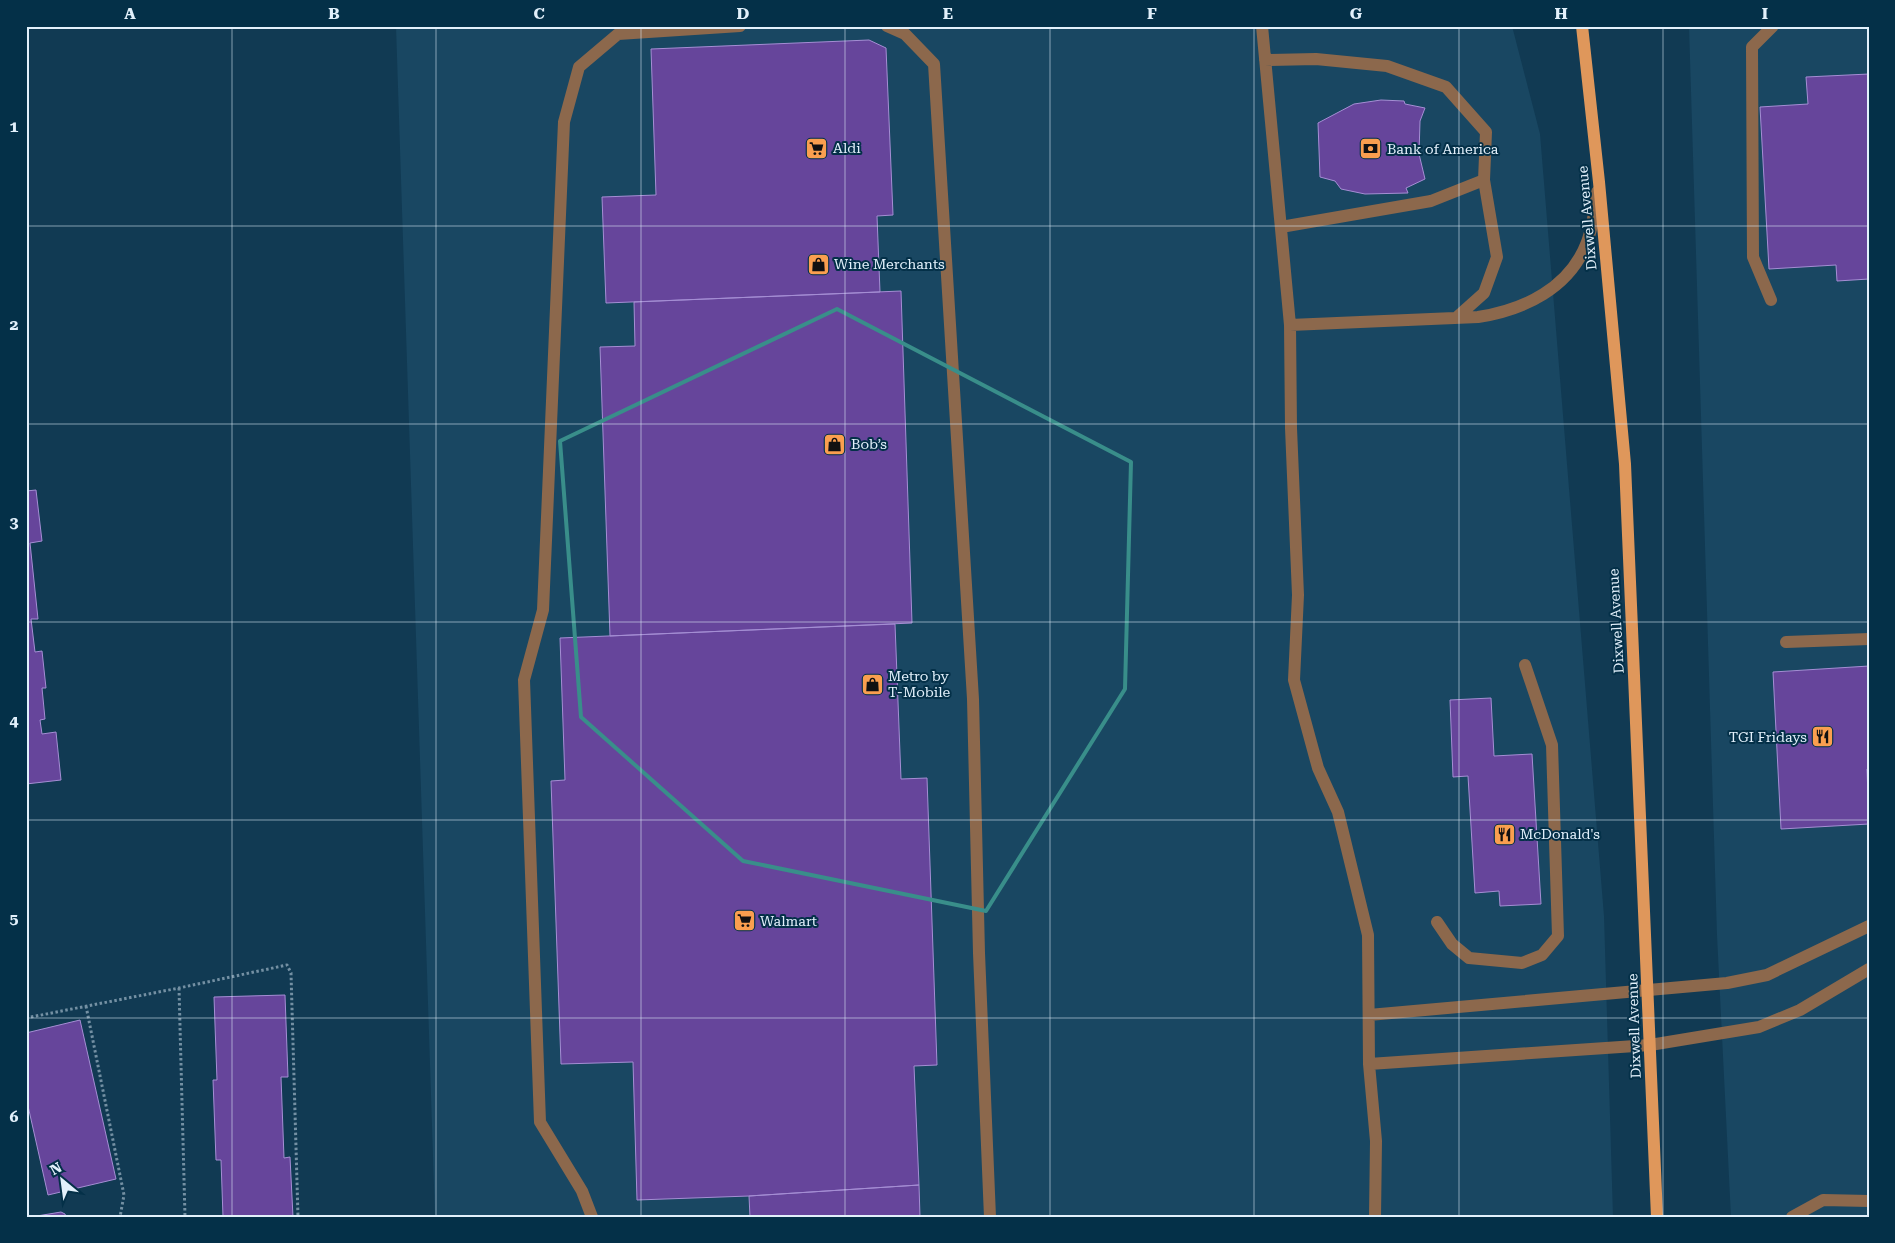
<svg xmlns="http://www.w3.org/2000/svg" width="1895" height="1243" viewBox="0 0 1895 1243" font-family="'Roboto Serif',serif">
<rect width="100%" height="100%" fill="#113a53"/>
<path fill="#194762" d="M396,26H1512L1540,134L1604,916L1613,1217H435Z
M1689,26H1869V1217H1731L1717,935Z"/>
<path fill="#66459b" stroke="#a58ed4" d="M869,40L886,48L893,215L877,216L880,292L606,303L602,197L656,195L651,49Z
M1869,74V279L1837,281L1836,265L1769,269L1760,107L1808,104L1806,77Z
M1381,100L1404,101L1405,104L1425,108L1420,121L1419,154L1425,179L1406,188L1408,193L1365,194L1341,189L1335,181L1320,177L1318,123L1354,104Z
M901,291L912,623L610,636L600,347L635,346L634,302Z
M36,490L42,541L30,543L38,619H31L35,652L42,651L46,688H42L45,719L40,720L42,734L56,732L61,780L26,784V491Z
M895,624L901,779L927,778L937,1065L914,1066L919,1185L749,1196L637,1200L633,1062L561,1064L551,781L565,780L560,638Z
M1869,666V769H1867L1869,824L1781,829L1773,672Z
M1491,698L1494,756L1532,754L1541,904L1500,906L1499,891L1475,893L1468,776L1453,777L1450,700Z
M285,995L288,1077H281L284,1158L290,1157L293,1217H223L221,1160H216L213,1080H217L214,997Z
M80,1020L116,1179L48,1195L26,1097V1033Z
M919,1185L920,1217H750L749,1196Z
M61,1212L65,1214L66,1217H31Z"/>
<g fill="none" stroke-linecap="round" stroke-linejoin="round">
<path stroke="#7490a3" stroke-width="3" stroke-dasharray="2.5 2.5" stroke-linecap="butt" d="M179,988L185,1217
M86,1006L124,1195L120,1217
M26,1018L179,988L287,965L291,973L298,1217"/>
<path stroke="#8c684c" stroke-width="12" d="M887,26L905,34L934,64L973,699L979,953L990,1217
M1262,26L1290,325L1291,428L1298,595L1294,680L1318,768L1338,812L1368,935L1369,1064L1376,1141L1375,1217
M1265,60L1316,59L1387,66L1446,87L1486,132L1484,180L1431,201L1281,227
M1771,300L1753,257L1752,47L1773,26
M1456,318L1484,293L1497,257L1484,180
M1290,325L1478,317C1524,310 1570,288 1587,242C1593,226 1595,209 1597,192
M1786,642L1869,639
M1437,922L1452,944L1469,958L1522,963L1542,955L1558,936L1552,745L1525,665
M1369,1015L1727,983L1767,975L1869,926
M1369,1064L1650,1045L1759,1027L1800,1010L1869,969
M592,1217L582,1191L540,1122L524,680L543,610L564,122L579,67L618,34L740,26
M1792,1217L1823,1200L1869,1201"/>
<path stroke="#df975b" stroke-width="12" d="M1582,26L1599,182L1625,464L1657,1217"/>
</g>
<path fill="none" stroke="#398e8a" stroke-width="4" stroke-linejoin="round" d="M837,309L1131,462L1125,689L986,911L743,861L581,717L560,441Z"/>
<path fill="none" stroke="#e2f0fb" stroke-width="1" stroke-opacity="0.55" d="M232,26V1217M436,26V1217M641,26V1217M845,26V1217M1050,26V1217M1254,26V1217M1459,26V1217M1663,26V1217M26,226H1869M26,424H1869M26,622H1869M26,820H1869M26,1018H1869"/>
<defs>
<symbol id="supermarket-square" viewBox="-11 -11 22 22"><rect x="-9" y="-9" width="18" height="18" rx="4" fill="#fa9f4f" stroke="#043048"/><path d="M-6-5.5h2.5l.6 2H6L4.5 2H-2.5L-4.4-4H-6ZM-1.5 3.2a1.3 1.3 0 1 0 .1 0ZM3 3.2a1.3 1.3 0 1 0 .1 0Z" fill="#111"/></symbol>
<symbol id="bank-square" viewBox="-11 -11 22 22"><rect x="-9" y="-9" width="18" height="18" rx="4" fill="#fa9f4f" stroke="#043048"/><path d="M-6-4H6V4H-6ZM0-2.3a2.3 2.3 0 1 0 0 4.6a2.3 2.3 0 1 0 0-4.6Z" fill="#111"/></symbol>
<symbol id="shop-square" viewBox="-11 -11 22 22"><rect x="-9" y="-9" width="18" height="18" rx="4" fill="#fa9f4f" stroke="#043048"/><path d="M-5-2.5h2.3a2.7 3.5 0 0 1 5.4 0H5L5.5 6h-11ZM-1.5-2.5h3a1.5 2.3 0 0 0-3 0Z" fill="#111"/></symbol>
<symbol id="restaurant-square" viewBox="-11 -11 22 22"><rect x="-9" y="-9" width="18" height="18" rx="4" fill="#fa9f4f" stroke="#043048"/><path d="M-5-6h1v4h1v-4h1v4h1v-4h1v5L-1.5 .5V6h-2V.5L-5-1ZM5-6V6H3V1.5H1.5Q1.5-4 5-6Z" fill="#111"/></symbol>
</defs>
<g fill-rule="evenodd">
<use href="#supermarket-square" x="804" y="136" width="25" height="25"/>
<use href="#bank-square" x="1358" y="136" width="25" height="25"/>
<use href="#shop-square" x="806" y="252" width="25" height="25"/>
<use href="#shop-square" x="822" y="432" width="25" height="25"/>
<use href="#shop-square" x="860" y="672" width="25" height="25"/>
<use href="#restaurant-square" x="1810" y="724" width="25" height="25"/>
<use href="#restaurant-square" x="1492" y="822" width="25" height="25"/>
<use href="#supermarket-square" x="732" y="908" width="25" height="25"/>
</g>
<g text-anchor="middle" stroke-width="4" stroke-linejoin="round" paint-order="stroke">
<g font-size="14" fill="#e2f0fb" stroke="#043048" text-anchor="start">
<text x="833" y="153">Aldi</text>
<text x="1387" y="154">Bank of America</text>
<text x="834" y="269">Wine Merchants</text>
<text x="851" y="449">Bob’s</text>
<text x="888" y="681">Metro by<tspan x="888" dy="16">T-Mobile</tspan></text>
<text x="1807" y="742" text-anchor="end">TGI Fridays</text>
<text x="1520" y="839">McDonald's</text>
<text x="760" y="926">Walmart</text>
</g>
<g font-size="14" fill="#e2f0fb" stroke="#043048">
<text transform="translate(1587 218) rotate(-95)" y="5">Dixwell Avenue</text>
<text transform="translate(1616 621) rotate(-93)" y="5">Dixwell Avenue</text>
<text transform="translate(1634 1026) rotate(-92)" y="5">Dixwell Avenue</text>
</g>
</g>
<rect width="1895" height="1243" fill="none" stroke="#043048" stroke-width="55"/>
<g transform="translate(62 1180) rotate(331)" stroke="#043048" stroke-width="4" paint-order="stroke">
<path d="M0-4L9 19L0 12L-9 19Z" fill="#e2f0fb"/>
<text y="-8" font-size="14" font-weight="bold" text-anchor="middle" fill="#e2f0fb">N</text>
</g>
<rect x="28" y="28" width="1840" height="1188" fill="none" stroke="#e2f0fb" stroke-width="2"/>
<g font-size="16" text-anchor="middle" font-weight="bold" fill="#e2f0fb">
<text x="130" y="19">A</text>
<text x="334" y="19">B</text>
<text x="539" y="19">C</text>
<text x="743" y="19">D</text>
<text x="948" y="19">E</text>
<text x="1152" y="19">F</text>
<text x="1356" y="19">G</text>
<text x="1561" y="19">H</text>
<text x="1765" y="19">I</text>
<text x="14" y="132">1</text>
<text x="14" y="330">2</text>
<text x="14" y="528">3</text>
<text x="14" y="726">4</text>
<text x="14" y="924">5</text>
<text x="14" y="1122">6</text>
</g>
</svg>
